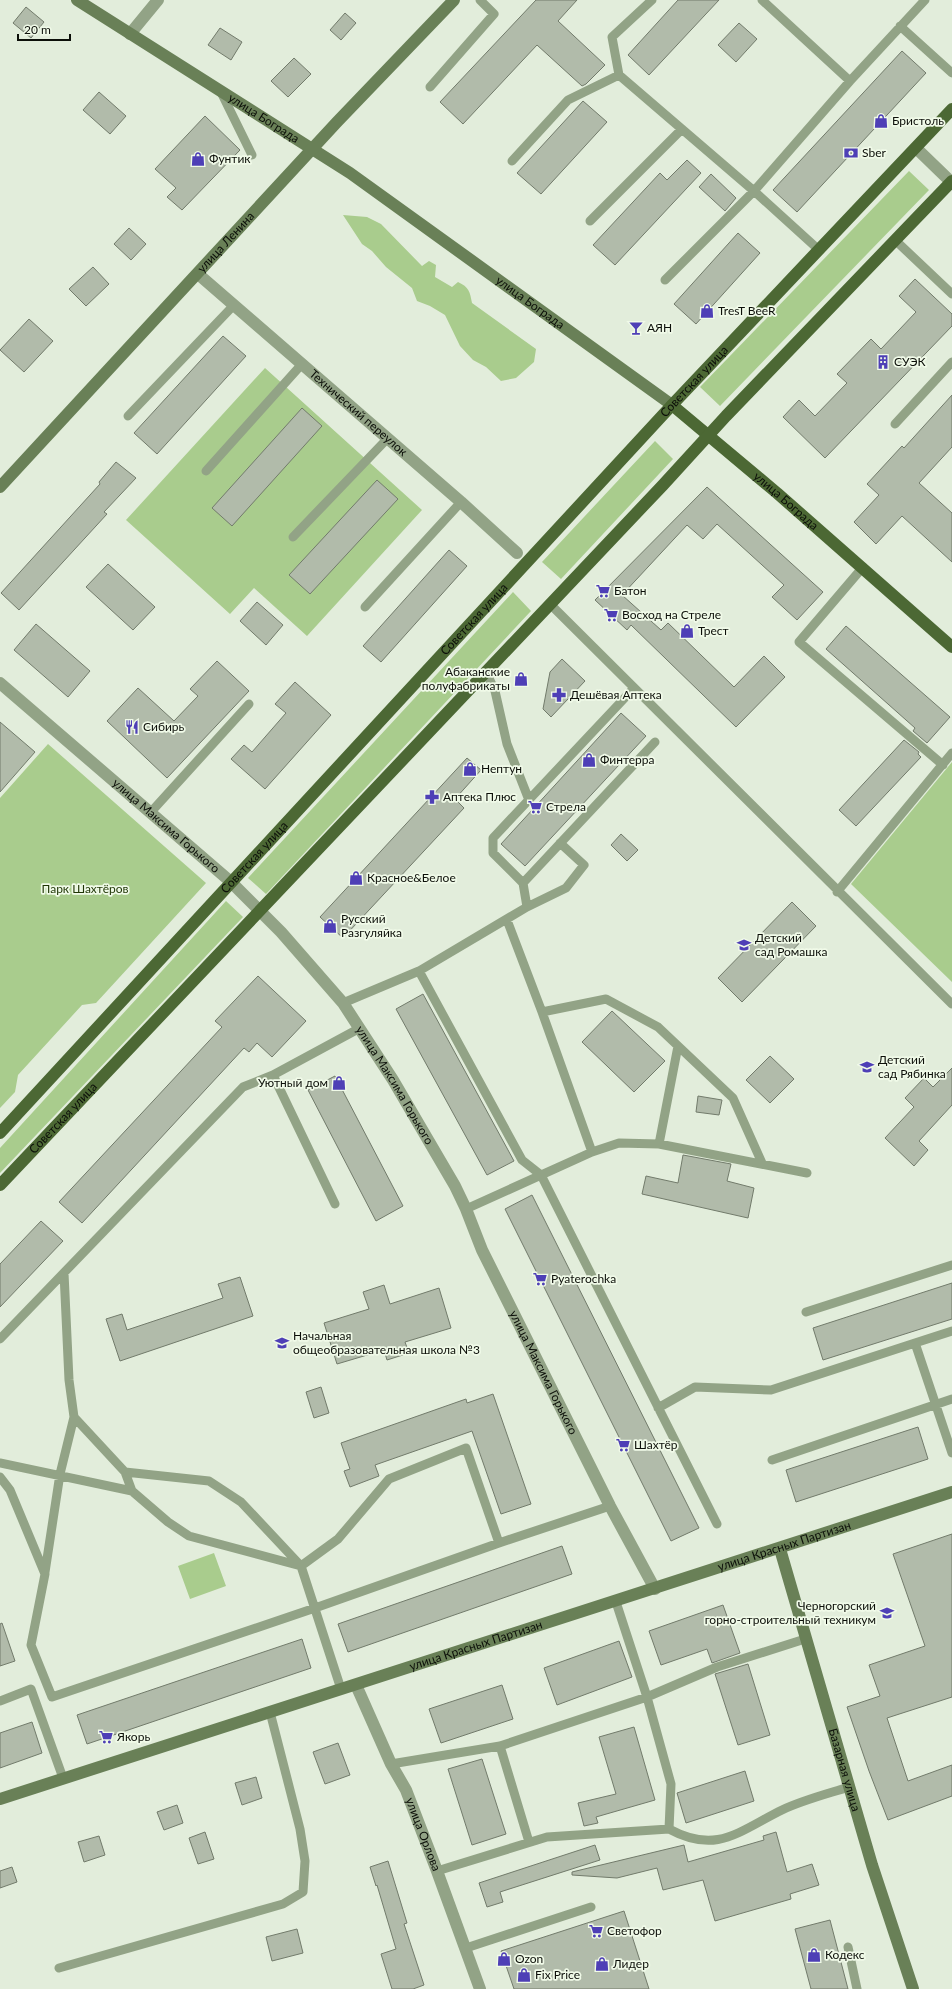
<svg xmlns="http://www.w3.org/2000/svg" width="952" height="1989" viewBox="0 0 952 1989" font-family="Lato,sans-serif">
<rect width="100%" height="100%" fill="#e2eddb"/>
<path fill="#a9cc8d" d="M909,171L929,190L720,406L700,387Z
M343,215L367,217L381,224L422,266L429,261L436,265L435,277L452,287L458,282C469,287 470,292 472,303L536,349L534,362L516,378L501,381L486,367L473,360L460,346L445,315L430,306L417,301L412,288L386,267L372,251L362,244Z
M265,368L422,510L307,636L254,588L230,614L126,520Z
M655,441L673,459L561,579L542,562Z
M513,592L531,611L266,894L248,878Z
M48,744L206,883L96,1003L82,1005L18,1075L15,1092L0,1108V798Z
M952,762V982L851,884Z
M226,901L243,917L0,1173V1148Z
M214,1553L226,1586L190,1599L178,1566Z"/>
<path fill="#b1bbaa" stroke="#727b6b" d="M536,0H577L558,21L605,65L586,84L582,86L537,45L463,124L440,102Z
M678,0H719L649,75L628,55Z
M26,7L44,22L31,38L13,23Z
M345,13L356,23L341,40L330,30Z
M739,23L757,39L736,62L718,45Z
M220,28L242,42L231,60L208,45Z
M902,51L926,73L797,212L773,190Z
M294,58L311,74L288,97L271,81Z
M99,92L126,116L110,134L83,110Z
M583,101L607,122L541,194L517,173Z
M205,116L240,150L182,210L167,197L176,188L155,169Z
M687,160L701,173L615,265L593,245L660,173L667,180Z
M711,174L736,198L725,211L699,187Z
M129,228L146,244L131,260L114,244Z
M738,233L760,253L696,324L674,304Z
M93,267L109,284L86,306L69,289Z
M915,279L952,314V326L825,458L783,417L799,400L815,416L847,383L837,374L871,339L881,349L916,312L899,296Z
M29,319L53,341L24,372L0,350Z
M223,336L246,356L157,454L134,433Z
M952,395V447L919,483L952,513V562L902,516L876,544L854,522L879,495L867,484L902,446L904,448Z
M302,408L322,426L232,526L212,508Z
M116,462L136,478L104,512L107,514L19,610L1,593L100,484L99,482Z
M377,480L398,499L310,594L289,575Z
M707,487L823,592L797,620L772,597L784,585L717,524L703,539L687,525L622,595L661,630L668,623L734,687L764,656L785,677L736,727L631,625L627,630L595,600Z
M449,550L467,566L381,662L363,646Z
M108,564L155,607L133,630L86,587Z
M257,602L283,625L266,645L240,621Z
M36,624L90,671L68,697L14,650Z
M846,626L950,717L927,743L913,731L915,728L826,649Z
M562,659L585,681L551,717L543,709L550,672Z
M217,661L249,691L167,778L107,721L138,688L174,721L198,696L190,689Z
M295,682L331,715L265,789L231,759L244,745L252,752L286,713L275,704Z
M621,713L646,736L525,866L501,844Z
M0,722L35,752L0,792Z
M904,740L919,752L918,754L921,757L856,826L839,810Z
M467,758L481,770L455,799L464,808L343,938L320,917Z
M621,834L638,850L627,861L611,845Z
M792,902L816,926L742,1002L718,978Z
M258,976L306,1021L272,1057L257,1043L249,1052L244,1048L82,1223L59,1202L222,1027L215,1021Z
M423,994L514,1161L487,1175L396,1009Z
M612,1011L665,1061L634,1092L582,1042Z
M770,1056L794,1079L770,1103L746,1080Z
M952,1068V1105L919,1141L928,1150L914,1166L885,1138L914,1107L905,1098L924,1078L933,1087Z
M335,1076L403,1206L376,1221L308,1090Z
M698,1096L722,1100L719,1115L696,1112Z
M683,1155L731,1164L727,1181L754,1188L748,1218L642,1194L646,1176L678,1183Z
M532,1195L699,1528L671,1541L505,1209Z
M41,1221L63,1241L0,1307V1264Z
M240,1277L253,1316L120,1361L106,1319L122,1314L127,1330L223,1298L218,1284Z
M952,1283V1319L823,1360L813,1328Z
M384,1285L390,1304L439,1288L451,1328L405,1342L409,1353L387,1360L384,1350L337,1364L324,1323L369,1309L363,1292Z
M321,1387L329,1413L314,1418L306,1392Z
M493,1394L531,1504L501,1514L472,1431L375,1465L379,1476L350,1487L344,1471L350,1469L341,1443L466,1399L467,1403Z
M918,1427L928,1459L796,1502L786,1470Z
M952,1534V1697L887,1718L908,1781L952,1765V1796L888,1820L869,1771L847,1707L880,1696L869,1665L925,1646L893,1554Z
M562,1546L572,1574L348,1652L338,1624Z
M723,1605L740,1653L712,1663L707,1649L661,1665L649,1631Z
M2,1623L15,1661L0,1666V1624Z
M302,1639L311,1668L87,1744L77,1715Z
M619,1641L632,1677L557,1705L544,1668Z
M748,1664L770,1735L738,1745L715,1674Z
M502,1685L513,1719L441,1743L429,1709Z
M32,1722L42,1753L0,1768V1733Z
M634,1727L655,1800L596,1817L598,1823L584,1826L578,1803L616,1794L599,1737Z
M338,1743L350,1775L325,1784L313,1752Z
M482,1759L506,1834L472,1845L448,1769Z
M745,1771L754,1801L686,1823L677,1793Z
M256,1777L262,1798L242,1805L235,1783Z
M177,1805L183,1823L164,1830L157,1812Z
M205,1832L214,1859L198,1864L189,1838Z
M776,1832L787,1872L812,1864L819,1885L790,1894L791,1899L715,1921L703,1880L663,1890L657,1868L617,1878L572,1875V1872L684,1845L688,1862L764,1840L763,1836Z
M99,1836L105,1855L84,1862L78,1842Z
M595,1845L600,1860L500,1892L503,1902L487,1907L479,1883Z
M388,1861L407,1923L404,1924L424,1985L413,1989H392L381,1954L396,1949L377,1885L376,1886L370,1867Z
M12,1867L17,1882L0,1888V1871Z
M624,1911L649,1989H514L501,1951Z
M830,1920L848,1989H811L795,1929Z
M297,1929L303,1953L272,1961L266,1937Z"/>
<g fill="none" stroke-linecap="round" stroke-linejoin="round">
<path stroke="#92a386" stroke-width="9" d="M652,0L612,37L619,75L754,191L819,250
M762,0L850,81
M900,26L952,73
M430,87L494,14L480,0
M221,92L252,155
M512,161L568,100L619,75
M590,221L682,129
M895,240L952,294
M665,280L754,191L850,81L925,0
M128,416L234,305
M895,424L952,362
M206,471L302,364
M293,537L388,438
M863,567L799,642L943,765
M550,604L952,1004
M365,607L461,502
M486,672L495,691L507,744L529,800
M151,812L249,704
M523,883L655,742
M837,892L952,753
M527,907L523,883L493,853V838L634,688
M507,920L542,1012L592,1152
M419,971L522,1160L541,1175L717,1524
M343,1003L419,971L527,907L566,888L584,865L560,843
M542,1012L606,999L658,1027L733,1098L762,1163
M273,1075L335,1204
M659,1144L678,1046
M466,1209L592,1152L619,1143L659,1144L807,1173
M806,1312L952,1265
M0,1339L243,1087L273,1075L360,1028
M915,1343L952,1331
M658,1408L695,1387L771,1390L915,1343L952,1453
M74,1417L125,1472L132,1491L168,1522L189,1536L301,1566
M772,1460L952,1399
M0,1463L132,1491
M125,1472L209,1481L241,1502L301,1566
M0,1477L10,1490L45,1574L31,1645L52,1697L315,1608L499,1543L610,1506
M45,1572L60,1474L74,1417L69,1380L64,1273
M341,1689L301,1566L338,1539L389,1479L466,1448L499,1543
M0,1701L31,1689L63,1778
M500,1746L529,1842
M391,1764L500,1746L647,1697L717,1667L805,1639
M669,1829C717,1855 739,1831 782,1810C803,1800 827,1794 849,1787
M437,1871L547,1837L669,1829L671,1784L647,1697L616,1602
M848,1947L857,1989
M466,1948L591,1907
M59,1968L283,1904L303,1892L305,1861L300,1829L270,1712"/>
<g stroke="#92a386" stroke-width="12">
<path d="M130,34L158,0"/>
<path d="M916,148L951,182"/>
<path id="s1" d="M198,274L461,502L517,553"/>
<path id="s2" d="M0,683L231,882L281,932L343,1003L393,1080L455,1186L466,1209L482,1250L610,1506L655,1589"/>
<path id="s3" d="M356,1685L391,1764L406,1790L437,1871L480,1989"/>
</g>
<g stroke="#698057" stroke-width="12">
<path id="s4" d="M77,0L350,173L672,405"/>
<path id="s5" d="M0,487L337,122L454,0"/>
<path id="s6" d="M780,1549L872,1865L913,1989"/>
<path id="s7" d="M0,1799L952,1492"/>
</g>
<g stroke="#4c6834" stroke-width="12">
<path id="s8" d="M672,405L777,493L952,647"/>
<path id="s9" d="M0,1133L672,405L952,109"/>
<path id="s10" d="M0,1185L663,485L726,416L952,181"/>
</g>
</g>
<defs>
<symbol id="shop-bare" viewBox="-9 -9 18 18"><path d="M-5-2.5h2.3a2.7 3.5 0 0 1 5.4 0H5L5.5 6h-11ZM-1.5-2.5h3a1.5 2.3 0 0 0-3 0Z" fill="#4e3fb6" stroke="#f0fae8" stroke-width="2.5" paint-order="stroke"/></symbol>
<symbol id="bank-bare" viewBox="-9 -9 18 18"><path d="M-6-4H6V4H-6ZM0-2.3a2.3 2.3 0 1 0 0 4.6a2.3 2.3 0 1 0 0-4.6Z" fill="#4e3fb6" stroke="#f0fae8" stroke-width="2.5" paint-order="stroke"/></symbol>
<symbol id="bar-bare" viewBox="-9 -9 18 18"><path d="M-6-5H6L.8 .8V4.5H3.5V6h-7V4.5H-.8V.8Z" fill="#4e3fb6" stroke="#f0fae8" stroke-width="2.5" paint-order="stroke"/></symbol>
<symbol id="building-bare" viewBox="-9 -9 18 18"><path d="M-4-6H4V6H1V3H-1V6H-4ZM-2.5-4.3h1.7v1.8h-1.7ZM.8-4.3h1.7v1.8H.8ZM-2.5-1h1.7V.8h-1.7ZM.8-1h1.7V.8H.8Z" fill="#4e3fb6" stroke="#f0fae8" stroke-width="2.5" paint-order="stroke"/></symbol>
<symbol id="supermarket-bare" viewBox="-9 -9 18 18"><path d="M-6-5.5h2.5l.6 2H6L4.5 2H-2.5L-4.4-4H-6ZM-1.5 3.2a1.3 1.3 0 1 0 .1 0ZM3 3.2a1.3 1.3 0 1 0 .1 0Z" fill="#4e3fb6" stroke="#f0fae8" stroke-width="2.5" paint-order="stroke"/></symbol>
<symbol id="pharmacy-bare" viewBox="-9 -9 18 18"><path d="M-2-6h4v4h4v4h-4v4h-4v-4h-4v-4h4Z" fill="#4e3fb6" stroke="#f0fae8" stroke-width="2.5" paint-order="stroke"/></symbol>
<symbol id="restaurant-bare" viewBox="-9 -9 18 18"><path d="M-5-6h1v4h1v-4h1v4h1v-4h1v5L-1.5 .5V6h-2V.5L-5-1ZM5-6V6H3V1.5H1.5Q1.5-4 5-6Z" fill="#4e3fb6" stroke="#f0fae8" stroke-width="2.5" paint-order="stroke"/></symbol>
<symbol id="school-bare" viewBox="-9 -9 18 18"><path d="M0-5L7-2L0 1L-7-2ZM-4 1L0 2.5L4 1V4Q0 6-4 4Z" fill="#4e3fb6" stroke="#f0fae8" stroke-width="2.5" paint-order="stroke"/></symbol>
<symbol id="university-bare" viewBox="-9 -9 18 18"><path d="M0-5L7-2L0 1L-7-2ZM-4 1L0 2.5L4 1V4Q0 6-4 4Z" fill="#4e3fb6" stroke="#f0fae8" stroke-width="2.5" paint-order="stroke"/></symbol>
</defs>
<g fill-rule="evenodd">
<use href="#shop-bare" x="871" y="111" width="20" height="20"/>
<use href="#bank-bare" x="841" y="143" width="20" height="20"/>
<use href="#shop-bare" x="188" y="149" width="20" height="20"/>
<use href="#shop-bare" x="697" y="301" width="20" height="20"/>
<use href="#bar-bare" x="626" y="318" width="20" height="20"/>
<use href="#building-bare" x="873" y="352" width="20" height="20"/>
<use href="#supermarket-bare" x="593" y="581" width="20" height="20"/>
<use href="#supermarket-bare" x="601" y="605" width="20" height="20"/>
<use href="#shop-bare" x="677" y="621" width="20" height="20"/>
<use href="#shop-bare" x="511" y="669" width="20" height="20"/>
<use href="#pharmacy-bare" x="549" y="685" width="20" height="20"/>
<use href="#restaurant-bare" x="122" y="717" width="20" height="20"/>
<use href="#shop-bare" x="579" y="750" width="20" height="20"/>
<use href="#shop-bare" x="460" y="759" width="20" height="20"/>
<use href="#pharmacy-bare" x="422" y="787" width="20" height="20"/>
<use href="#supermarket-bare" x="525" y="797" width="20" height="20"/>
<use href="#shop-bare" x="346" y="868" width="20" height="20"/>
<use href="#shop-bare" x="320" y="916" width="20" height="20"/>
<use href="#school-bare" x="734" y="935" width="20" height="20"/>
<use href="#school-bare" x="857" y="1057" width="20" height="20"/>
<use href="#shop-bare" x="329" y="1073" width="20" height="20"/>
<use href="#supermarket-bare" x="530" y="1269" width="20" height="20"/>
<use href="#school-bare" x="272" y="1333" width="20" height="20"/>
<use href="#supermarket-bare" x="613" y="1435" width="20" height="20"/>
<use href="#university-bare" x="877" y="1603" width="20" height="20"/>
<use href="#supermarket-bare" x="96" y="1727" width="20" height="20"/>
<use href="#supermarket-bare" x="586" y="1921" width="20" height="20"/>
<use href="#shop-bare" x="804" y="1945" width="20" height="20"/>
<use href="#shop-bare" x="494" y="1949" width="20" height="20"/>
<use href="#shop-bare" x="592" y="1954" width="20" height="20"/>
<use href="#shop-bare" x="514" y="1965" width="20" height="20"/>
</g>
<g text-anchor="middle" stroke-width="3.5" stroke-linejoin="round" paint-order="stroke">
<g font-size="12" fill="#0c0f09" stroke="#f0fae8">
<text dy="4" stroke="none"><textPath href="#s4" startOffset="221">улица Бограда</textPath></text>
<text dy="4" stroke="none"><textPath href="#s5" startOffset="333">улица Ленина</textPath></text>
<text dy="4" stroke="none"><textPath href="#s4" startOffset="545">улица Бограда</textPath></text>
<text dy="4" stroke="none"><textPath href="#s9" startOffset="1023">Советская улица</textPath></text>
<text dy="4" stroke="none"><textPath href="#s1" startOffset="212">Технический переулок</textPath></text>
<text dy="4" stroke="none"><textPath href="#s8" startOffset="149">улица Бограда</textPath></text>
<text dy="4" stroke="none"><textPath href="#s9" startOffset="699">Советская улица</textPath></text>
<text dy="4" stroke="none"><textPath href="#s2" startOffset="219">улица Максима Горького</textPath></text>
<text dy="4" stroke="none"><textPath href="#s9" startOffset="375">Советская улица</textPath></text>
<text dy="4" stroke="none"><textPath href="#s2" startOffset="567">улица Максима Горького</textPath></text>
<text dy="4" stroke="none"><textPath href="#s10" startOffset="92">Советская улица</textPath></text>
<text dy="4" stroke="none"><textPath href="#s2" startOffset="891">улица Максима Горького</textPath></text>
<text dy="4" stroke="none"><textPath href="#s7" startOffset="824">улица Красных Партизан</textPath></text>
<text dy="4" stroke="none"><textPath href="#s7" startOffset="500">улица Красных Партизан</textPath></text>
<text dy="4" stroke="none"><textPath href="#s6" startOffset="230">Базарная улица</textPath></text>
<text dy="4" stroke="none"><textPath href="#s3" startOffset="164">улица Орлова</textPath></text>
</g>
<g font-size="12" fill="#0c0f09" stroke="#f0fae8" text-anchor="start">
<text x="892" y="125">Бристоль</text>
<text x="862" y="157">Sber</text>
<text x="209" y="163">Фунтик</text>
<text x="718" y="315">TresT BeeR</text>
<text x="647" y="332">АЯН</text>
<text x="894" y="366">СУЭК</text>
<text x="614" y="595">Батон</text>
<text x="622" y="619">Восход на Стреле</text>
<text x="698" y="635">Трест</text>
<text x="510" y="676" text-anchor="end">Абаканские<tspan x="510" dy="14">полуфабрикаты</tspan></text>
<text x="570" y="699">Дешёвая Аптека</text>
<text x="143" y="731">Сибирь</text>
<text x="600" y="764">Финтерра</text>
<text x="481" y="773">Нептун</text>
<text x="443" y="801">Аптека Плюс</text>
<text x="546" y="811">Стрела</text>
<text x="367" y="882">Красное&amp;Белое</text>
<text x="341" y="923">Русский<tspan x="341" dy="14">Разгуляйка</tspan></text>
<text x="755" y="942">Детский<tspan x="755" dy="14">сад Ромашка</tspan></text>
<text x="878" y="1064">Детский<tspan x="878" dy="14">сад Рябинка</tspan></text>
<text x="328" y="1087" text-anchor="end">Уютный дом</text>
<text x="551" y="1283">Pyaterochka</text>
<text x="293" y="1340">Начальная<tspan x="293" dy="14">общеобразовательная школа №3</tspan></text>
<text x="634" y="1449">Шахтёр</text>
<text x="876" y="1610" text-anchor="end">Черногорский<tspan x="876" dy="14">горно-строительный техникум</tspan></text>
<text x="117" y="1741">Якорь</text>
<text x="607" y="1935">Светофор</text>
<text x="825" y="1959">Кодекс</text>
<text x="515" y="1963">Ozon</text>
<text x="613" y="1968">Лидер</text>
<text x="535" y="1979">Fix Price</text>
</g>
<g font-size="12" fill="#1e3504" stroke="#f0fae8">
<text x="85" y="893">Парк Шахтёров</text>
</g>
</g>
<path d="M18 34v6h52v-6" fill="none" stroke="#0c0f09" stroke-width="2"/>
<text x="24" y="34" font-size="12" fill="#0c0f09" stroke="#f0fae8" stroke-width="3" paint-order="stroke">20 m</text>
</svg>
